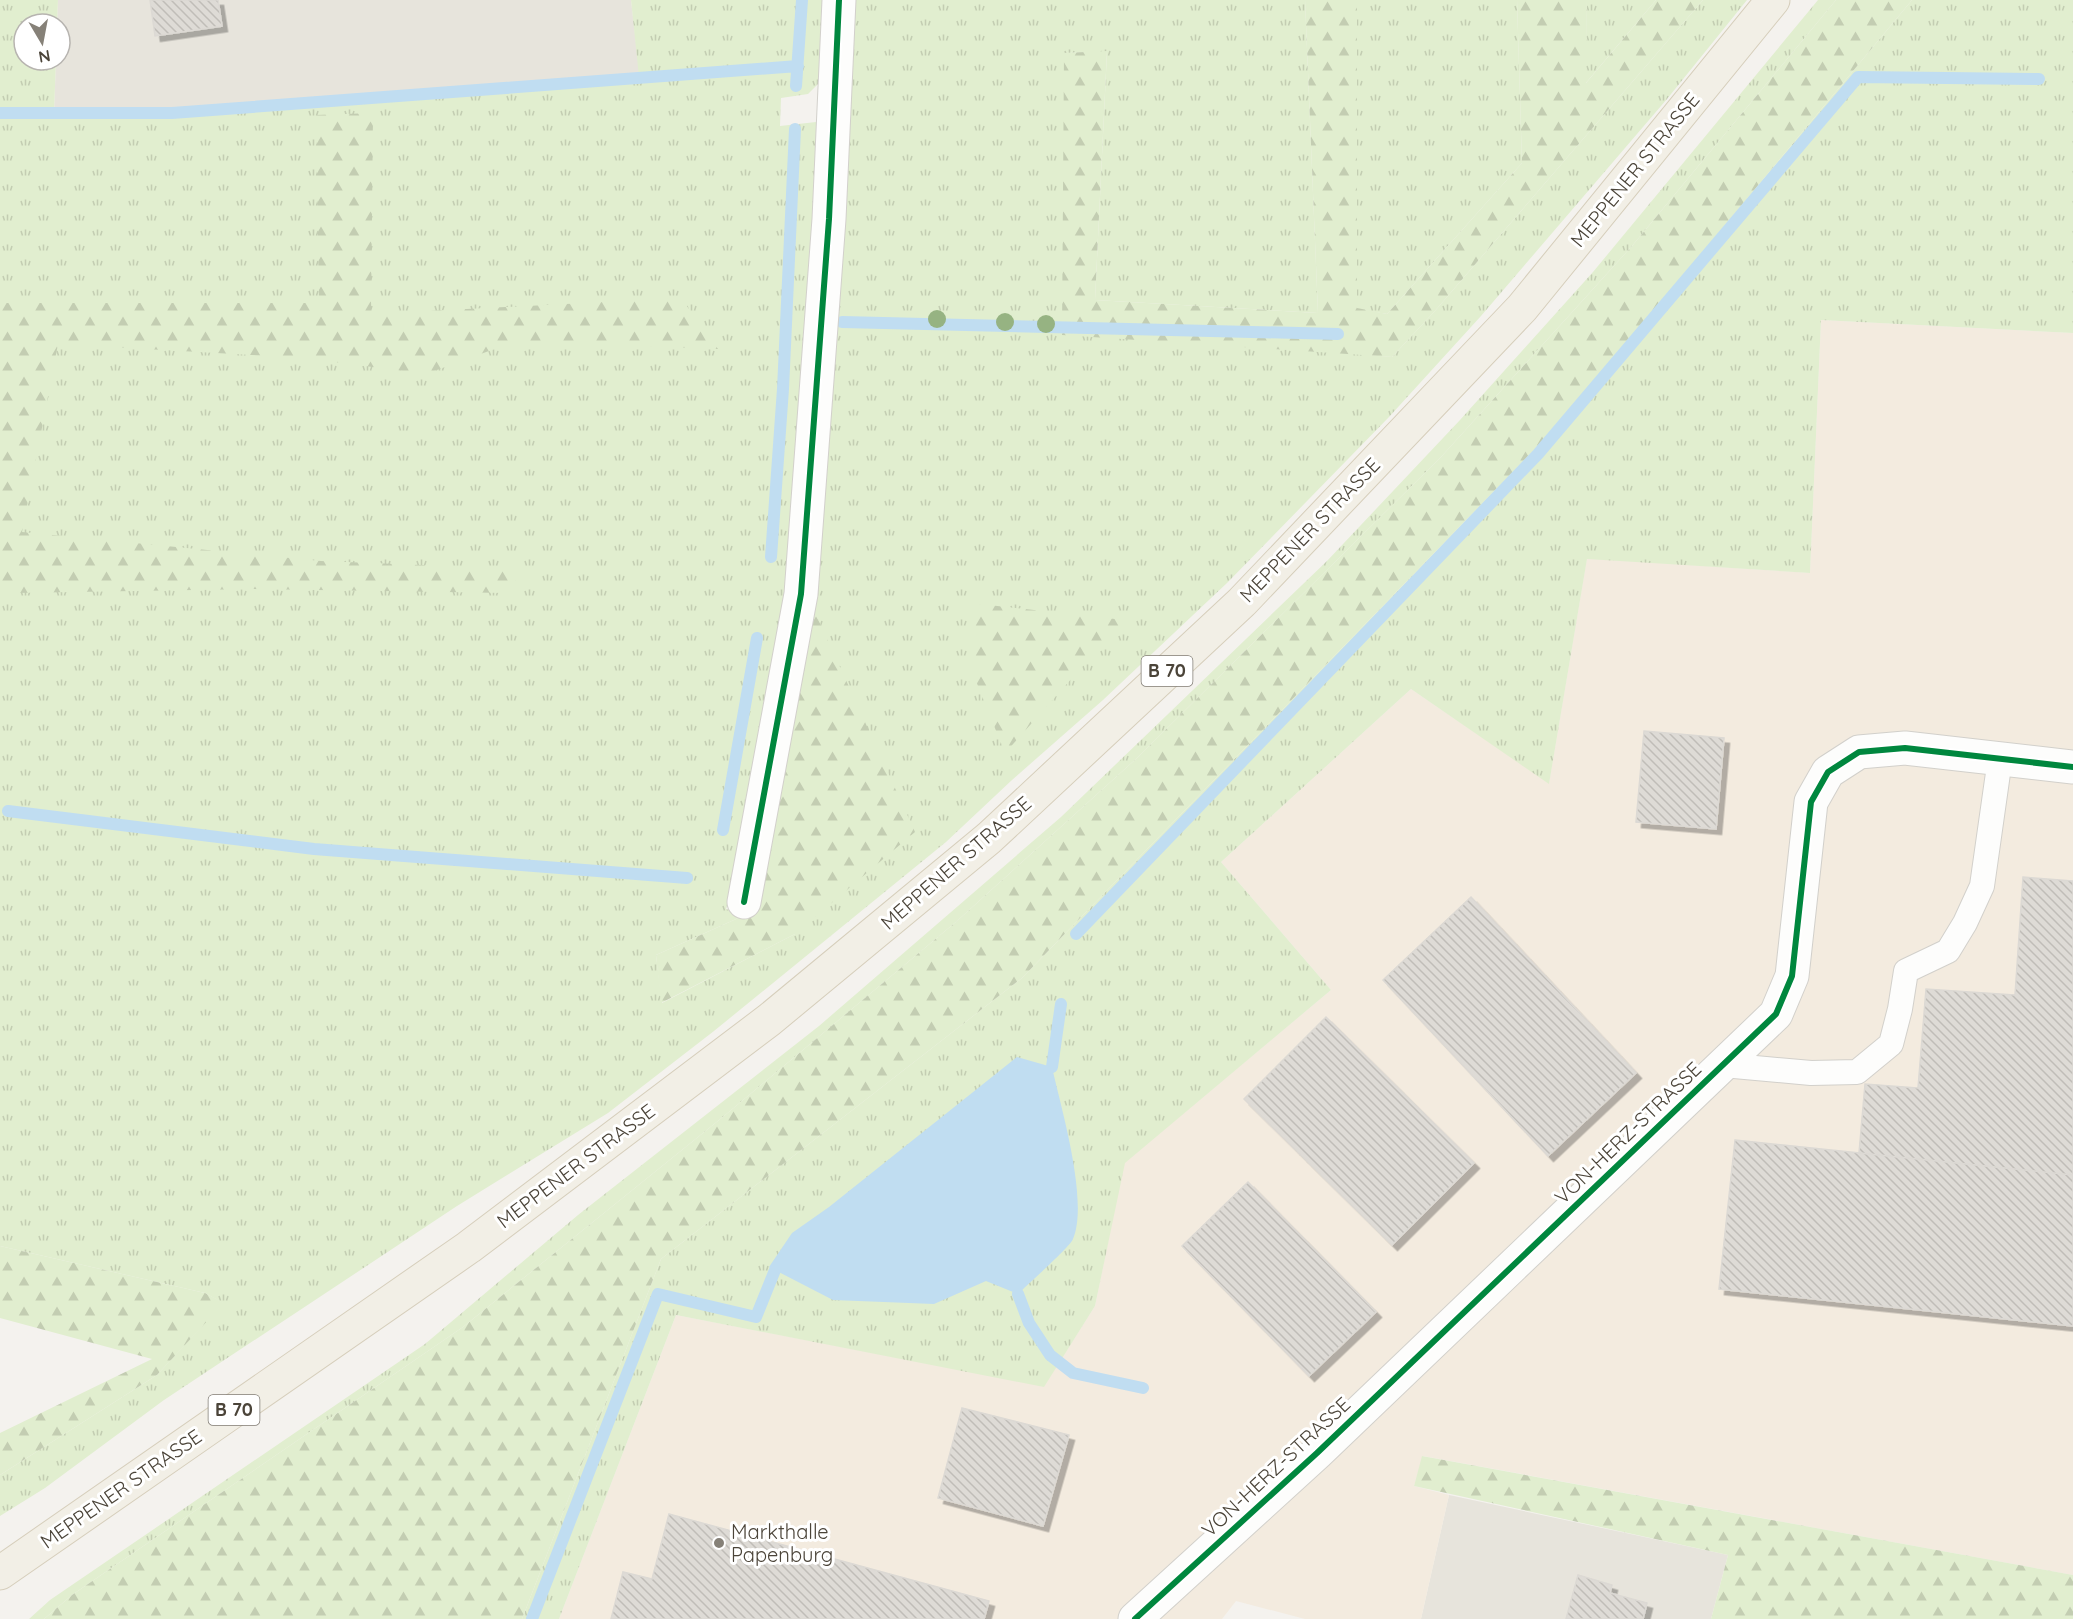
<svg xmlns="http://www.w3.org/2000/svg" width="2073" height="1619" viewBox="0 0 2073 1619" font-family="Quicksand,sans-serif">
<defs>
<pattern id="grass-tufts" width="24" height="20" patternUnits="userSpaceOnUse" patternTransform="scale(1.5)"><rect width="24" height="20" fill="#e1eecf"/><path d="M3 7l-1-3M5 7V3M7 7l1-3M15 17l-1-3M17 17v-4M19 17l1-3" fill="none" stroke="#c3cdb2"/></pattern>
<pattern id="forest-firs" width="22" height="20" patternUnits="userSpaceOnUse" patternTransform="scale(1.5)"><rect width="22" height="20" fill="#e1eecf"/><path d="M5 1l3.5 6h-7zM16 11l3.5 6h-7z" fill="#c3cdb2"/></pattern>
<pattern id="building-back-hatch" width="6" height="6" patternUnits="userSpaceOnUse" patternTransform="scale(1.5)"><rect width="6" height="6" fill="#dedbd6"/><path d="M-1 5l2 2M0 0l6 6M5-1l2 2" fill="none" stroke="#c0bdb8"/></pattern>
<filter id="shadow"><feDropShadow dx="5.5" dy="5.5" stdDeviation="0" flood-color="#0004"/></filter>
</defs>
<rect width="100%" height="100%" fill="#f4f2ee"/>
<path fill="#e7e4dc" d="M58,0H631L640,77L172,113H54L56,60H60V24H57Z
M1449,1495L1728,1555L1711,1619H1421Z"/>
<path fill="#f3ebdf" d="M1821,320L2073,333V1575L1423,1456L1414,1486L1449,1495L1421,1619H1305L1236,1601L1222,1619H559L676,1315L1044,1386L1095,1306L1124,1163L1331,990L1221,862L1411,689L1549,783L1587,558L1810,573Z"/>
<path fill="url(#grass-tufts)" d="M0,0H58L57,24H24V60H56L54,113H172L639,77L631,0H826L821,81L808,94L781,98L780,126L816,122L815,244L790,590L744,851L726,909L745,915L656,955L662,1003L795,934L810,601L847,0H1305L1318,313L1095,300L1107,52L1065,53L1063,327L1392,357L1434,312L1703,0H1747L1667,99L1481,316L1389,417L1227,583L1103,700L1012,780L946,842L714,1031L608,1113L457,1206L365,1267L164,1400L45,1488L0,1516V1475L157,1375L223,1303L205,1293L0,1246Z
M1339,0H1517L1522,163L1387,314L1357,309V1Z
M1587,0H1656L1585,84Z
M1818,0H1836L1632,246L1441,457L1137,758L957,921L724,1116L463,1327L72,1595L44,1619H29L50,1600L425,1344L578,1215L819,1026L1061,817L1327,561L1460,420L1593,272Z
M1912,0H2073V333L1821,320L1810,573L1587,559L1549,784L1411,689L1221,862L1331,990L1125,1163L1095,1306L1044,1387L676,1315L559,1619H522L661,1259L1022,978L1564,419Z"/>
<path fill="url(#forest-firs)" d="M1305,0H1357V308L1387,314L1522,163L1517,0H1587L1586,83L1656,0H1703L1434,312L1392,357L1062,335L1064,53L1107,51L1095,300L1318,313Z
M1836,0H1912L1564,419L1022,978L661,1259L522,1619H44L72,1595L463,1327L724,1116L957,921L1137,758L1441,457L1632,246Z
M373,113L371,314L681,298L718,349L516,341L426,374L304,358L58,344L22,532L321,561L524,569L507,593L254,589L14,593L0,581V303H319L316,115Z
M810,601L915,832L795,934L661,1003L656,955L745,915Z
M970,603L1124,620L1005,753L974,676Z
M0,1246L205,1293L224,1303L157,1375L0,1475V1433L152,1359L0,1318Z
M1422,1456L2073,1575V1619H1711L1728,1555L1414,1486Z"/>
<path fill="#c0ddf1" d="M1017,1057L1052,1067C1061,1108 1089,1201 1073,1239C1070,1247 1027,1285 1018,1294L986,1281L934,1304L833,1300L769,1267L792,1233L829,1207Z"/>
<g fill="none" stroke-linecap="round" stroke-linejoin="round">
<path stroke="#c0ddf1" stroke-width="12" d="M796,86L802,0
M0,113H172L798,66
M842,322L1338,334
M771,557L783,389L795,129
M8,811L314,849L687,878
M723,830L757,638
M1076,934L1538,454L1858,77L2039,79
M1052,1067L1061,1004
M1018,1294L1029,1323L1050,1355L1073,1373L1143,1388
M532,1619L658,1294L756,1317L775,1270"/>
</g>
<path fill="url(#building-back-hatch)" stroke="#dcd9d4" stroke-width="1.5" filter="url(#shadow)" d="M150,0H218L222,26L155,36Z
M1644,731L1724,738L1716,829L1636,822Z
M2023,877L2073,881V1175L1859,1153L1865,1084L1918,1088L1926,989L2015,995Z
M1471,897L1636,1073L1548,1156L1383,980Z
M1326,1017L1474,1163L1392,1245L1244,1099Z
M1735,1140L2073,1175V1326L1719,1289Z
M1248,1182L1376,1312L1309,1376L1182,1246Z
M962,1408L1069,1435L1043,1526L938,1498Z
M669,1514L989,1601L984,1619H611L623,1572L652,1579Z
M1578,1575L1612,1585L1610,1593L1647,1603L1643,1619H1566Z"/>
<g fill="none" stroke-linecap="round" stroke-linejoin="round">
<defs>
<path id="service" d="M1723,1065L1811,1073L1857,1072L1891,1044L1900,1009L1906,971L1948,951L1965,923L1982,886L2000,759"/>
<path id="minor" d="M744,902L801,594L829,219L839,0
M1135,1619L1317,1453L1776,1014L1792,976L1811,802L1828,772L1859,752L1905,748L2073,767"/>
<path id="primary" d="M0,1573L469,1247L769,1020L989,838L1242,602L1522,308L1773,0"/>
</defs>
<use href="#service" stroke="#d2d0cb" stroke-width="26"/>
<use href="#minor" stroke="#d2d0cb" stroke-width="35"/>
<use href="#primary" stroke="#d6cebb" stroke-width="35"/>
<use href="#service" stroke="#fdfdfc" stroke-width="24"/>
<use href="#minor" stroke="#fdfdfc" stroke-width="33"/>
<use href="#primary" stroke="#f2efe6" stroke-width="33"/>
<defs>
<path id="cycleway" d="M744,902L801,594L829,219L839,0
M1135,1619L1317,1453L1776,1014L1792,976L1811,802L1828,772L1859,752L1905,748L2073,767"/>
</defs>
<use href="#cycleway" stroke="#fff" stroke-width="10"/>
<use href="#cycleway" stroke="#00873e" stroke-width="6"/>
</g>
<g fill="#96b382">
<circle cx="937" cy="319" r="9"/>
<circle cx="1005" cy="322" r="9"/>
<circle cx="1046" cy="324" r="9"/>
</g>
<circle fill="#868178" stroke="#fff" stroke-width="2" cx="719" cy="1543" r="6"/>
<g text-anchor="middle" stroke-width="6" stroke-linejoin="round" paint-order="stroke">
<g fill="#fff" stroke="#817c74" stroke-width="1.5">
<rect x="1141.5" y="656" width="51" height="30" rx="4.5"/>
<rect x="208.5" y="1395" width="51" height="30" rx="4.5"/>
</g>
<g font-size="18" font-weight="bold" fill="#4b4439">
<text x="1167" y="677">B 70</text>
<text x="234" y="1416">B 70</text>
</g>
<g font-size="20" fill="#4b4439" stroke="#fff">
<text transform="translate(1635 170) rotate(-51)" y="7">MEPPENER STRASSE</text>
<text transform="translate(1310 530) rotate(-46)" y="7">MEPPENER STRASSE</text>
<text transform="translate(956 863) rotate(-41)" y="7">MEPPENER STRASSE</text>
<text transform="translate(1628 1133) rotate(-44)" y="7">VON-HERZ-STRASSE</text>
<text transform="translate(576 1166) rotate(-37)" y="7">MEPPENER STRASSE</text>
<text transform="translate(1276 1467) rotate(-43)" y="7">VON-HERZ-STRASSE</text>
<text transform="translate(121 1489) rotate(-35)" y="7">MEPPENER STRASSE</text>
</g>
<g font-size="20" fill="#4b4439" stroke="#fff" text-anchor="start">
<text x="731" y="1539">Markthalle<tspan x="731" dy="23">Papenburg</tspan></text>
</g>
</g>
<g transform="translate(42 42) rotate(170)"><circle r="28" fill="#ffffff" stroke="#b7b4b0" stroke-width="1.5"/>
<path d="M0-4.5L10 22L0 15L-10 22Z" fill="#868178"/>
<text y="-9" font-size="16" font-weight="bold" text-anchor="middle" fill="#4b4439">N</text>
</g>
</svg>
